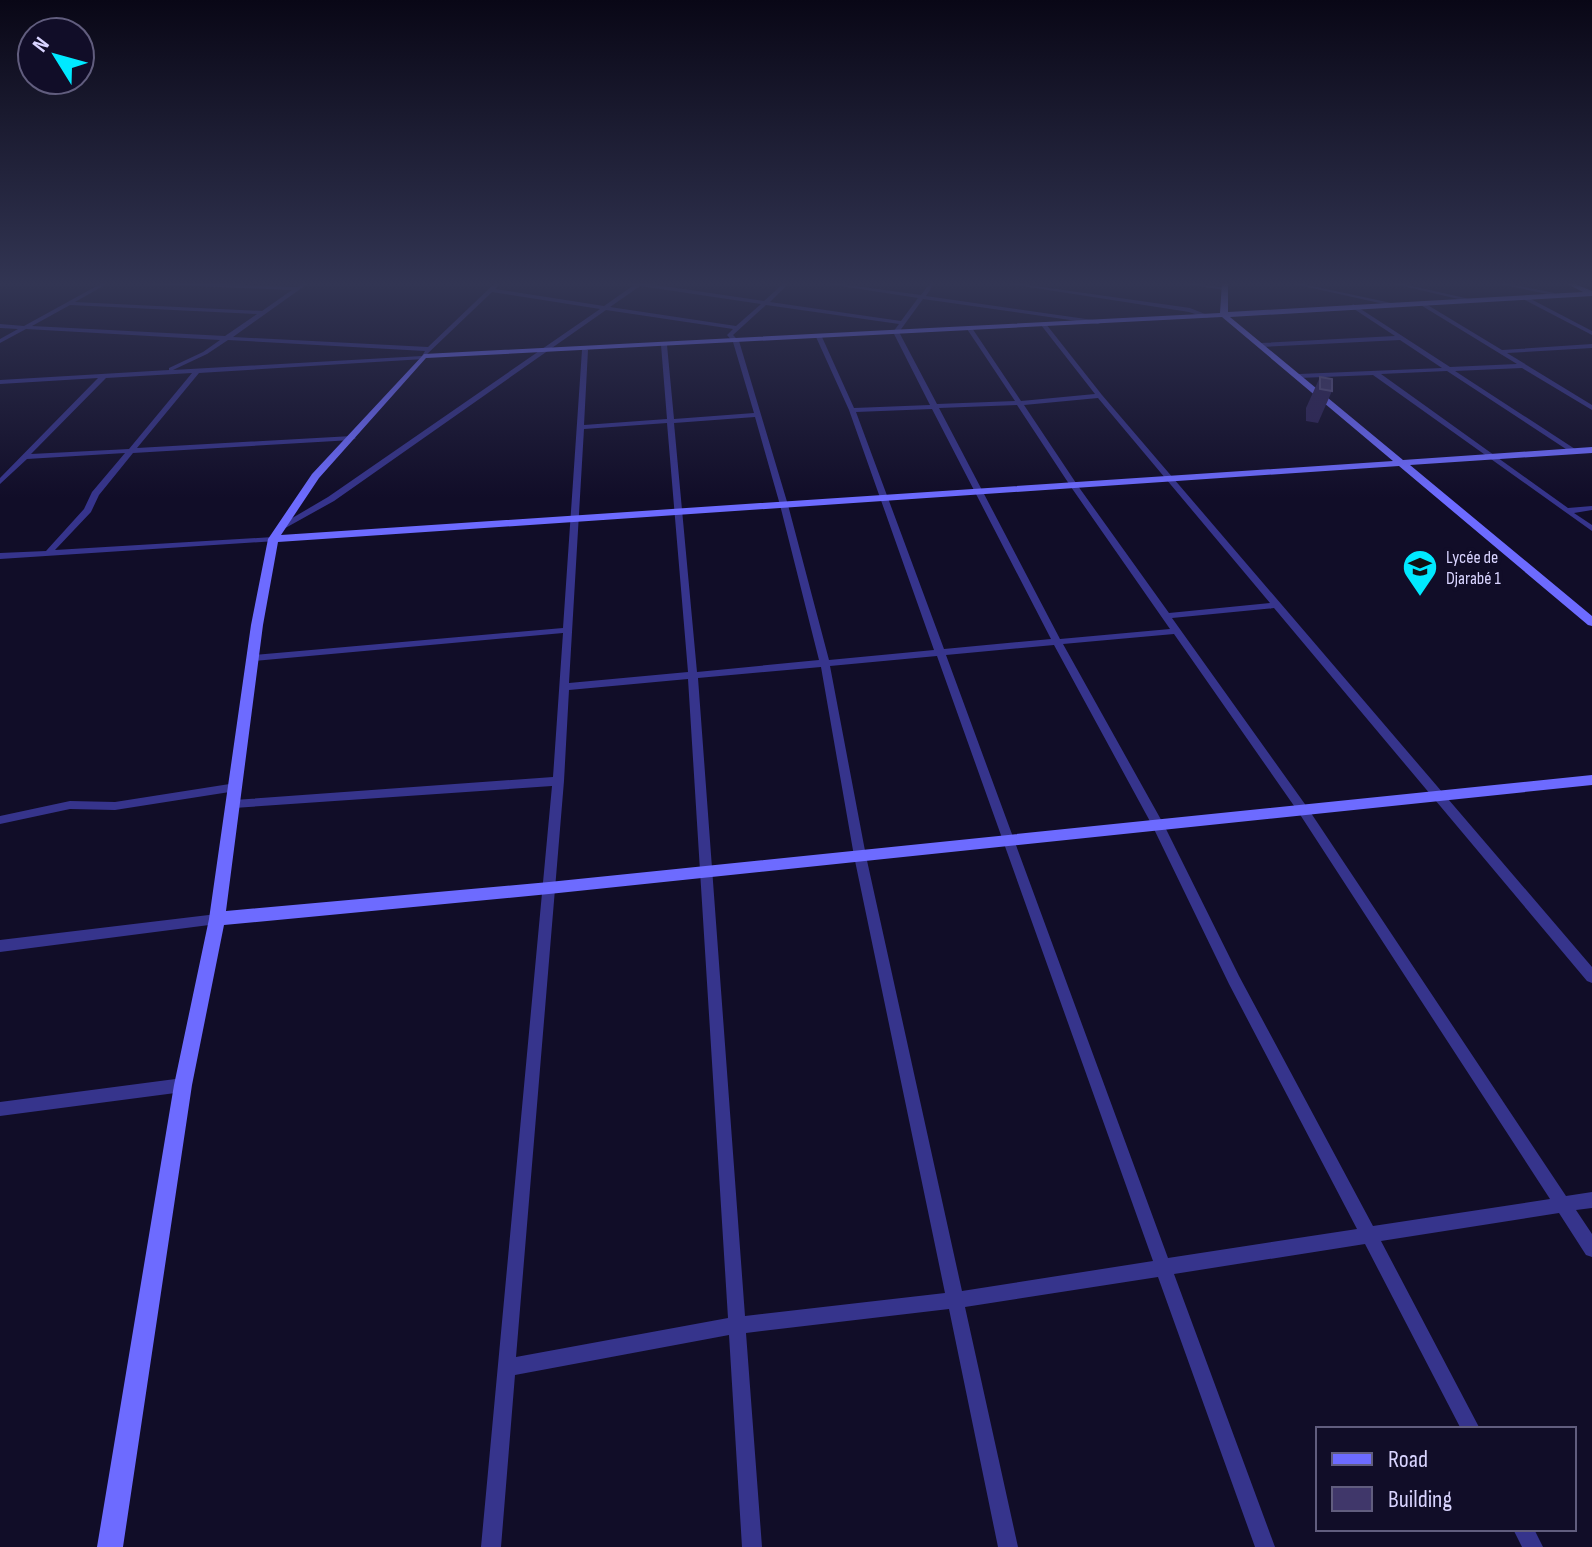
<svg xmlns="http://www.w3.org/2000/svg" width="1592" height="1547" viewBox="0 0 1592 1547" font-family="'Sofia Sans Condensed',sans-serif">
<rect width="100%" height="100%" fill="#110d28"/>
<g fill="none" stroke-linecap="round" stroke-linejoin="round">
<path fill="#36348c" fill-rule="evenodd" d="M104,282H110L75,302L262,311L292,290L146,284L143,282H171L297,287L305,282H310L233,337L428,347L496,282H502L495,289L604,306L634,285L621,283V282H644L643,283L764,301L785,282H790L770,302L901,321L918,298L815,282H826L921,295L931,282H935L926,296L1100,321V323L1098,324L923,299L899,332L937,404L1015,401L967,329L970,327L972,328L1021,401L1095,394L1041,325L1046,324L1102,395L1592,967V983L1587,981L1274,608L1172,618L1307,807L1566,1196L1592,1192V1208L1576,1210L1592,1234V1257L1586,1255L1559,1213L1381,1241L1480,1429H1461L1365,1244L1174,1274L1275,1547H1255L1158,1277L965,1307L1018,1547H998L949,1309L746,1333L762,1547H742L729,1335L515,1375L501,1547H481L552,786L234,808L230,807L228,804L230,801L234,800L553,777L563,633L253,661L248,658L253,655L563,628L582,350L585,348L588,350L584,425L667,419L661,345L664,343L667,345L674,419L754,413L733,342L727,335L733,329L606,310L334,501L280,531L276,529L277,527L328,497L600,309L492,292L424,357V359L199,373L137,448L352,436L356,438L352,440L133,453L99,495L91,512L55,550L273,537L277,539L276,541L0,559V553L46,551L84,509L92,492L125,453L27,459L0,484V478L98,378L0,384V380L169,370V368L203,352L220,340L26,329L0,343V339L18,329L0,328V324L24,326ZM640,286L761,304L736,326L610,307ZM70,305L257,314L225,336L32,326ZM766,305L899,324L893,332L930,405L854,408L822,337L819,335L816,337L849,410L934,650L829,660L788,505L739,341L733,335ZM228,340L425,351L422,356L173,370L207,354ZM192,373L129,449L31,454L106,378ZM1098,398L1270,603L1169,613L1078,486L1024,405ZM1017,405L1071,487L1170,629L1060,639L939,408ZM932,409L1051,639L944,649L856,412ZM755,417L780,505L819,660L697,672L674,423ZM667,423L688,672L569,683L584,429ZM1174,634L1299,813L1550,1199L1373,1226L1239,976L1164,825L1063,644ZM1054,645L1152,825L1229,984L1357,1229L1168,1258L946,655ZM937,656L1153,1261L962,1291L866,856L830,666ZM821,667L854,856L945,1293L745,1316L698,678ZM688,679L728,1318L516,1357L564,781L569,690Z
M997,282H1008L1190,308L1210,316L1207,318L1189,312Z
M1173,282H1185L1227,288L1224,290Z
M1285,282H1293L1396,304L1393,306Z
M1386,282H1394L1474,300L1471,302Z
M1490,282H1499L1555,293L1552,295Z
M1525,296L1592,331V335L1523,299Z
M1421,301L1502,350L1592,344V348L1507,353L1592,405V410L1522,368L1455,371L1575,449L1576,451L1572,453L1447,371L1381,374L1568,508L1592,506V510L1574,513L1592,525V531L1373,375L1299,378L1296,376L1299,374L1442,368L1400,340L1261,347L1258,345L1261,343L1395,336L1351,307L1353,304L1450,367L1517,364L1419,304Z
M236,783L240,784L242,787L240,790L236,791L115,810L70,809L0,824V816L70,801L115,802Z
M217,914L221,915L223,919L221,923L217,924L0,952V940Z
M183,1078L188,1080L190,1085L188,1090L183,1092L0,1116V1102Z
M1513,1529H1534L1543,1547H1522Z"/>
<path fill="#6d6bff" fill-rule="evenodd" d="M1222,282H1228V312L1583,292L1563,282H1571L1592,291V296L1230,317L1403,460L1592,447V453L1410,465L1592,616V626L1588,625L1399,466L278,542L263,625L226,911L549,882L1592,775V785L549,894L224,925L192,1085L123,1547H97L174,1085L209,919L251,625L268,539L312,474L424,354L1220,313ZM1222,317L1393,461L281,535L319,478L426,358Z"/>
</g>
<path fill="#2e2458" d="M1320,377L1332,391L1318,423L1306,421V408Z"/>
<path fill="#40376a" stroke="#585081" stroke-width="2" d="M1320,377L1332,379V391L1320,389Z"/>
<linearGradient id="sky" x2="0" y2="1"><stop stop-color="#090716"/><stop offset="0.57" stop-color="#323553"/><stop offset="1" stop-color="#323553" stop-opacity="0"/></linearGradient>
<rect width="1592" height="498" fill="url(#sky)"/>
<defs>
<symbol id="university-pin" viewBox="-11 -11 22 30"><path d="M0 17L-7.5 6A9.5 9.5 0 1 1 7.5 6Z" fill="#00e9ff" stroke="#110d28"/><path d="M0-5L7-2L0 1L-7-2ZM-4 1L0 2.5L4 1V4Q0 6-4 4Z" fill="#111"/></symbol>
</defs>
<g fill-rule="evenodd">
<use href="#university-pin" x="1400" y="547" width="40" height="54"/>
</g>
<g text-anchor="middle" stroke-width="8" stroke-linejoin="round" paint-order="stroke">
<g font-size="18" fill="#d9d4ff" stroke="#110d28" text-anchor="start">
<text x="1446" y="563">Lycée de<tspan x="1446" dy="21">Djarabé 1</tspan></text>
</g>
</g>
<rect x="1316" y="1427" width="260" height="104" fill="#110d28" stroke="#615d7e" stroke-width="2"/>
<rect x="1332" y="1453" width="40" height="12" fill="#6d6bff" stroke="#615d7e" stroke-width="2"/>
<text x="1388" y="1467" font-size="24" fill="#d9d4ff">Road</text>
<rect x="1332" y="1487" width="40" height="24" fill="#40376a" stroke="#615d7e" stroke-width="2"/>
<text x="1388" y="1507" font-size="24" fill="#d9d4ff">Building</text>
<g transform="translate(56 56) rotate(307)"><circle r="38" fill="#110d28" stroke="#615d7e" stroke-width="2"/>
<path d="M0-6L14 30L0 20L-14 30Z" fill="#00e9ff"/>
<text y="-12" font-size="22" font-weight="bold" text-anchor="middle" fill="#d9d4ff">N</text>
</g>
</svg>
